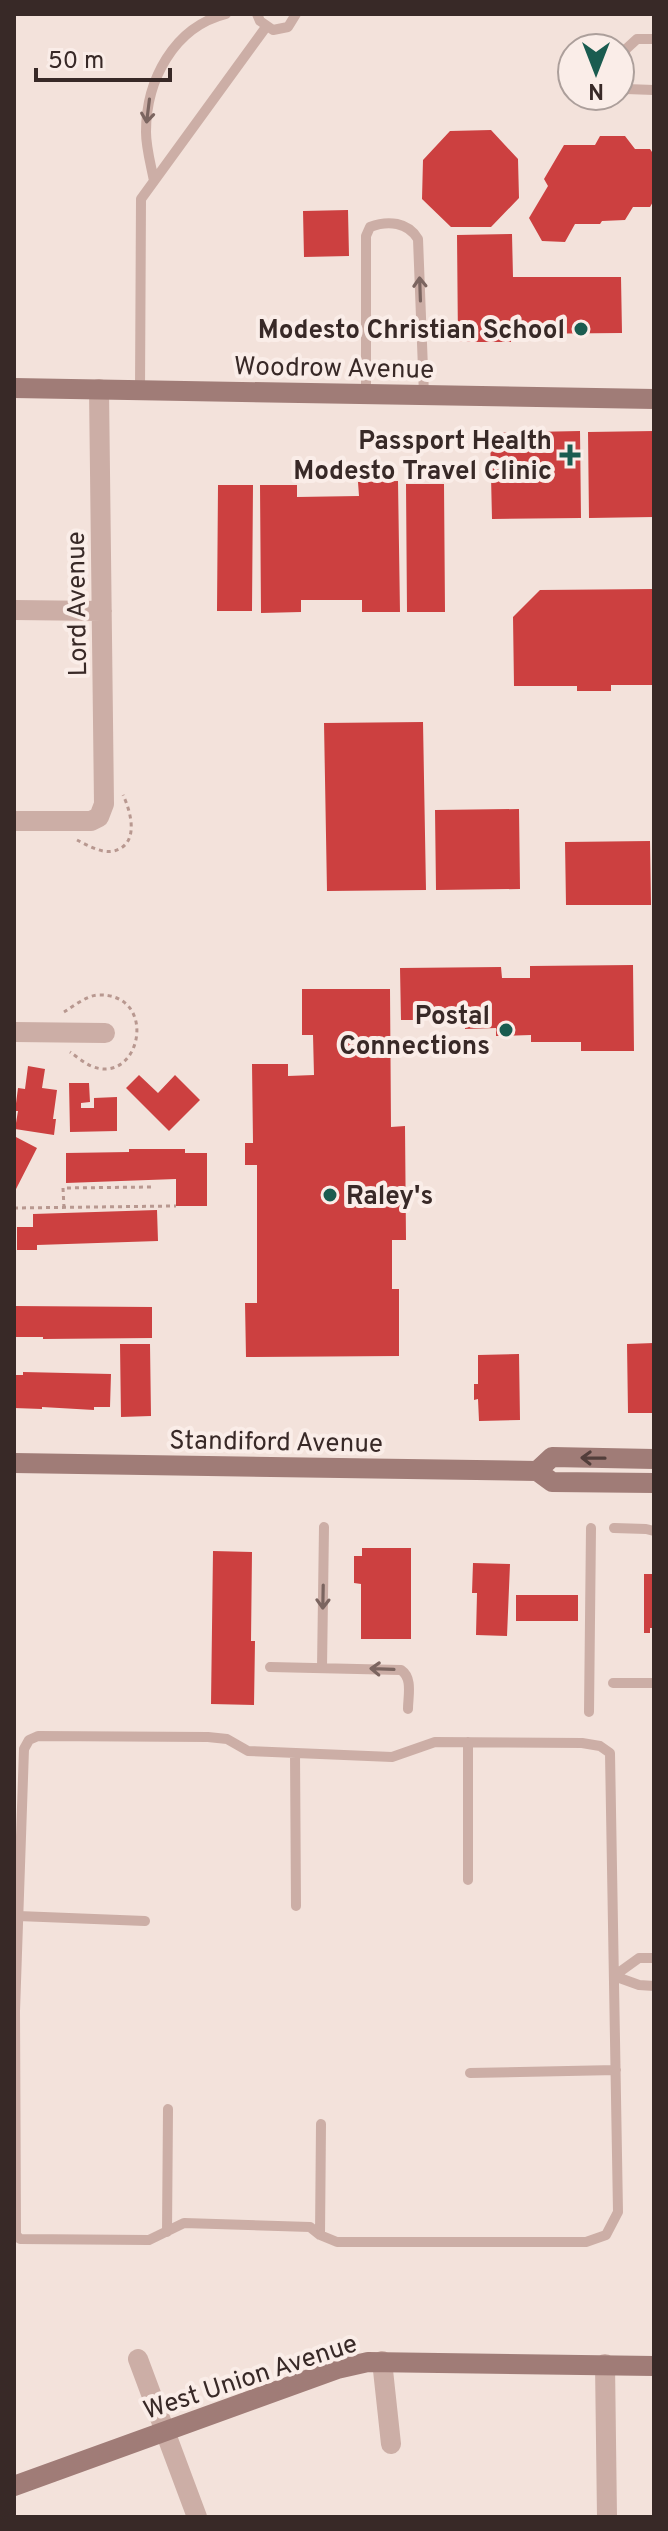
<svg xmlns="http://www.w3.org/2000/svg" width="668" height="2531" viewBox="0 0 668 2531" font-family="Overpass,sans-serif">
<rect width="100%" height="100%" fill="#f3e2db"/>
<path fill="#cc4040" d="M491,130L518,159L519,198L491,227H451L422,199L423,160L450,131Z
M600,136H625L635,149H650L654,155V200L650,207H633L625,220L602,221L600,224H575L565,242L542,241L529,218L548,186L544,179L564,145H595Z
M348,210L349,256L304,257L303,211Z
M512,234L513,277H621L622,333L511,334V342H458L457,235Z
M580,431L581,518L492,519L490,433Z
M654,431V517L589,518L588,432Z
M398,481L400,612H362V600H301V612L261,613L260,485H297V497L359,496L358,482Z
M406,484H444L445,612H407Z
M218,485H253L252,611H217Z
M654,589V685H611V691H577V686H514L513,617L540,590Z
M423,722L426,890L327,891L324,723Z
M519,809L520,889L436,890L435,810Z
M650,841L651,905H566L565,842Z
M633,965L634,1051H581V1042H531V1035L496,1036V1028L465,1029V1020H401L400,968L501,967L502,978H530V966Z
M302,989H390L391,1127L405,1126L406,1240H392V1289H399V1356L246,1357L245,1303H257V1165H245V1143H253L252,1064H288V1076L314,1075L313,1035H302Z
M28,1066L45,1069L42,1088L57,1090L53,1119H56L54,1135L15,1129L18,1111H15L18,1088L25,1089Z
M139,1075L158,1093L175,1075L200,1100L169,1131L126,1088Z
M69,1083H89L90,1102L81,1103V1108H94V1098L117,1097V1131L70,1132Z
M14,1136L37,1148L14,1193Z
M129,1149H185V1153H207V1206H176V1179L66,1183V1153L129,1152Z
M157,1210L158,1241L37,1245V1250H17V1227H33V1214Z
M14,1306L152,1307V1338L43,1339V1337H16Z
M654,1343V1413H628L627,1344Z
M120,1344H150L151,1416L121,1417Z
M519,1354L520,1420L479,1421L478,1399L474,1400V1384H478V1355Z
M23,1372L111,1374L110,1407H94V1410L42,1407V1409L14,1408V1375H23Z
M362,1548H411V1639H361V1584L354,1583V1556H362Z
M213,1551L252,1552L251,1641H255L254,1705L211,1704Z
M473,1563L510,1564L507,1636L476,1635L477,1593H472Z
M644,1574H654V1628H650V1633H644Z
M516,1595H578V1621H516Z"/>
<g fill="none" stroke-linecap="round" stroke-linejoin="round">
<path stroke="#b89890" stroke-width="3" stroke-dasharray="4 4" stroke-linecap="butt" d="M77,840C87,845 102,854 114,851C140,844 131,812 123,795
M64,1012C74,1006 86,996 97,995C160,992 141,1087 91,1066C84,1063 76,1056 70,1052
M14,1208L176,1206
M64,1208L63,1188L151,1187"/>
<path stroke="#ccaea6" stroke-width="10" d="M257,14L260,21L273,30L288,27L296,14
M654,39H637L625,50L626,89L654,90
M154,181C151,165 146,148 146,132C146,80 174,27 226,14
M140,390L141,199L266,27
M366,393V236L370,227C388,220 408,222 418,239L424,395
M614,1528L646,1529L654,1531
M270,1667L401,1670C413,1678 408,1696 408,1709
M322,1668L324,1527
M613,1683H654
M589,1712L591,1528
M38,1736L208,1737L227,1739L248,1751L392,1757L435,1742L582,1743L600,1746L610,1753L618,2212L606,2235L586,2242H337L320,2235L310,2227L184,2223L149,2240L20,2239L16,2235L15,2011L24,1749L29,1740Z
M468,1742V1880
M295,1753L296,1906
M18,1916L145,1921
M614,1976L639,1958H654
M614,1976L639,1985L654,1986
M470,2073L616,2070
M167,2232L168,2109
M320,2235L321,2124"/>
<path stroke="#ccaea6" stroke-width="20" d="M14,610L102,611
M14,821H91L99,817L104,804L99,389
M14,1032L105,1033
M138,2359L197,2517
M382,2361L391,2444
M605,2364L607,2517"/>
<path stroke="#a07c77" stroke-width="20" d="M14,388L654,399
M14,1463L537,1471L552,1482L654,1483
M537,1471L552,1457L654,1459
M14,2486L337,2369L368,2362L654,2366"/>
</g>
<defs><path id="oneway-shaft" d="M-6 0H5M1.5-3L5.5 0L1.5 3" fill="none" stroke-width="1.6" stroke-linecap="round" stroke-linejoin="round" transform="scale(2)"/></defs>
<g stroke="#7b6560">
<use href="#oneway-shaft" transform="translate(148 111) rotate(97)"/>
<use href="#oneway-shaft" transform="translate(420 289) rotate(-92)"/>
<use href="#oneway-shaft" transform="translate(323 1597) rotate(91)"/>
<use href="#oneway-shaft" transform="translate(382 1669) rotate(-178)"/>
</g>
<use stroke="#523e3b" href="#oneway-shaft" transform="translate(593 1458) rotate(-179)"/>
<g fill="#1a5c50" stroke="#faede8" stroke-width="3">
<circle cx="581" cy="329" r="8"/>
<path d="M566 443h8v8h8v8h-8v8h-8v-8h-8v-8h8z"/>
<circle cx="506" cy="1030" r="8"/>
<circle cx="330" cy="1195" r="8"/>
</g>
<g text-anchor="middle" stroke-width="8" stroke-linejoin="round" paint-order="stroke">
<g font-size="26" font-weight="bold" fill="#382927" stroke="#faede8" text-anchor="end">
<text x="565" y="338">Modesto Christian School</text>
<text x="552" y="449">Passport Health<tspan x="552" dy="30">Modesto Travel Clinic</tspan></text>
<text x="490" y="1024">Postal<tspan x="490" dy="30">Connections</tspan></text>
<text x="346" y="1204" text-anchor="start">Raley's</text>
</g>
<g font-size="26" fill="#382927" stroke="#faede8">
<text transform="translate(334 367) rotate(1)" y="9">Woodrow Avenue</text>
<text transform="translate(76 604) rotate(-91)" y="9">Lord Avenue</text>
<text transform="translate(276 1441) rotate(1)" y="9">Standiford Avenue</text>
<text transform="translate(250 2376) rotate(-18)" y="9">West Union Avenue</text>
</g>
</g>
<rect width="668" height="2531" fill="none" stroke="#382927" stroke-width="32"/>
<g transform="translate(596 72) rotate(180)"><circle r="38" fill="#faede8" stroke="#ac9f9b" stroke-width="2"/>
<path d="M0-6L14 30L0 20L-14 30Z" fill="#1a5c50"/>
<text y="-12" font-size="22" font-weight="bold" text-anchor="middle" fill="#382927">N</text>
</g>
<path d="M36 68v12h134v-12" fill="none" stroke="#382927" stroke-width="4"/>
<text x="48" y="68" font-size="24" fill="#382927" stroke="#faede8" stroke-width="6" paint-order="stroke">50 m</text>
</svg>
